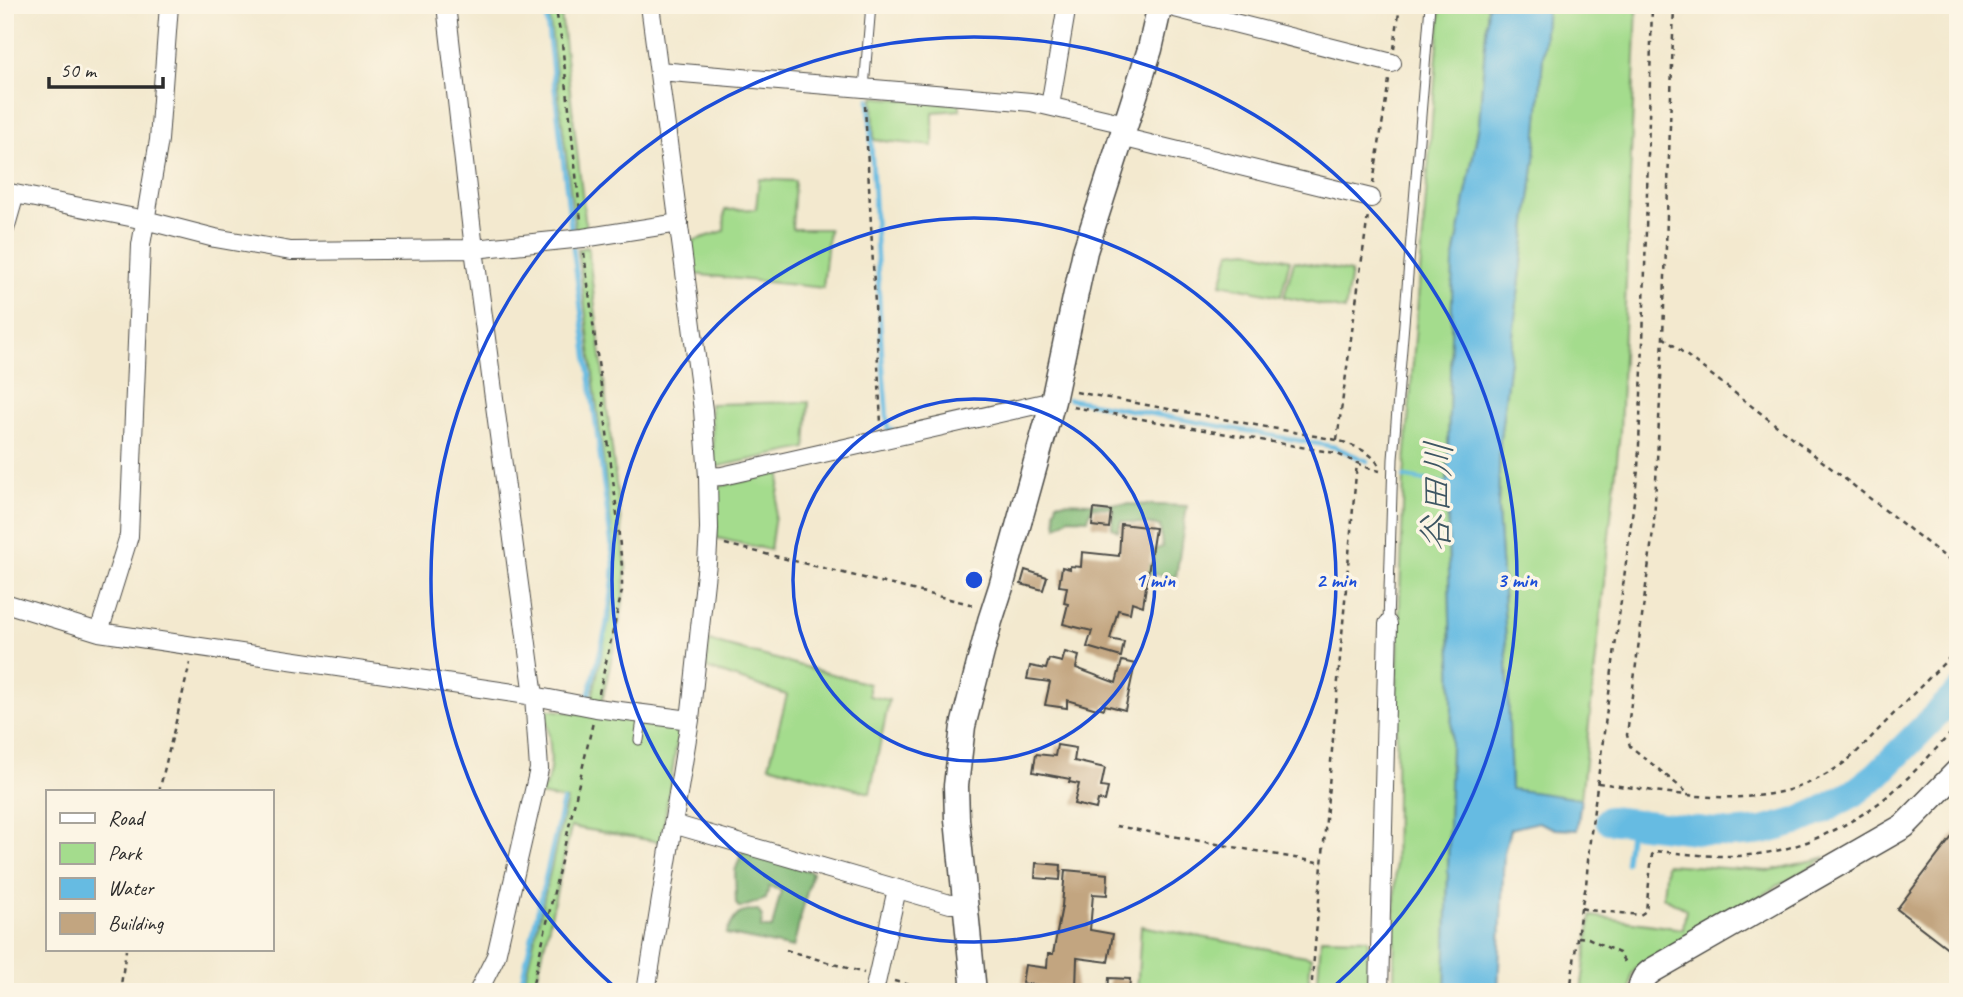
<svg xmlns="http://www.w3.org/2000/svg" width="1963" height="997" viewBox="0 0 1963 997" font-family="Caveat,'Klee One',sans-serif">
<rect width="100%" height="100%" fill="#fcf5e5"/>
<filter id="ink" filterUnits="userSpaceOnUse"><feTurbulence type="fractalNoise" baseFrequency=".0143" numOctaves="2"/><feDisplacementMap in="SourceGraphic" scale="14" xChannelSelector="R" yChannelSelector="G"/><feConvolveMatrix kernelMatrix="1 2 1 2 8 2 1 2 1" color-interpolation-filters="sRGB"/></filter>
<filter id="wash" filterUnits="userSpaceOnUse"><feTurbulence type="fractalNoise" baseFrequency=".00686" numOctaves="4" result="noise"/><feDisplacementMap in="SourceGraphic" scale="28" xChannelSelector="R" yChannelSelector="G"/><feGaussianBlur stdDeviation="1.57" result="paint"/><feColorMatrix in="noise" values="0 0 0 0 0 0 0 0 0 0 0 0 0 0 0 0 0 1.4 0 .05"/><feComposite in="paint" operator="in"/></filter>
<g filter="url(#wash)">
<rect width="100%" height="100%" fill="#f3e9cf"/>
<path fill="#a4dc8d" stroke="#68845c" stroke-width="2" d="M548,5H560L586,227L575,229Z
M1441,5H1488L1479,124L1453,263L1447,485L1452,704L1445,992H1394L1397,686L1404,477Z
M1547,5H1637L1620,432L1581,799L1511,790L1507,658L1498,508L1500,440L1535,159Z
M873,97L960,104V110L933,112V146L874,140Z
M759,179L795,181L792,229H829L823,288L693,274L689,242L724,231L725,210L756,209Z
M588,247L626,567L622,610L602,701L592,698L613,603L616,566L578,249Z
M1248,250L1290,260L1281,296L1221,284L1230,252Z
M1294,261L1351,272L1345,310L1284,297Z
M809,402L806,448L715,467L710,404Z
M781,473L770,550L717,538L716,494L721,486Z
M709,641L869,684V696L889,700L870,793L769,765L787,695L706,668Z
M545,709L677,726L679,729L661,842L571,827L534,992H522L567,800L539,795C559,774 548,734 545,709Z
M1827,857L1636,969L1632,974L1630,992H1581L1591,916L1683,929L1686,909L1663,897L1666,864L1768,871Z
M1141,926L1311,957L1308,992H1137Z
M1321,938L1368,939L1367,992H1317Z"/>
<path fill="#83bc78" stroke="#577452" stroke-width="2" d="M1057,502L1187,506L1176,577L1123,570V562L1153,564L1154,550L1162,547L1160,526L1121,521L1118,531L1112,528L1113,508L1092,507L1088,519L1069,518L1057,527L1055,511Z
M743,850L812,872L793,948L726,934C736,914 736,912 758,910L762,917L761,928H772L781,890L769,887L766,899L740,908L736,904L735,871Z"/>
<path fill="#66bbe2" stroke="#487386" stroke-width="2" d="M1488,5H1547L1535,159L1500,440L1498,508L1507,658L1511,789L1581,799L1577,830L1555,829L1538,822L1510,829L1504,853L1498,992H1445L1452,704L1447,485L1453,263L1479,124Z"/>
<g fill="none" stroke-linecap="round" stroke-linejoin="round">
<path stroke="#66bbe2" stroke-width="4.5" d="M545,5L571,229
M869,99L882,354L888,430L892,429
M573,248L614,564C613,609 600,653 588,697
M1069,399L1335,447L1367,461
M1404,477L1451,485
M1626,863L1631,823
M519,992L563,801"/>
<path stroke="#66bbe2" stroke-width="28" d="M1609,820L1731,834L1763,831L1796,822L1823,810L1854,793L1877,775L1958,693"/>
</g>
<g id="blocks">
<path fill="#c2a580" d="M1094,509L1111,511L1109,528L1092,526Z
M1121,524L1155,528L1143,606L1132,602L1130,613L1118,610L1110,639L1124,642L1121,657L1087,647L1092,631L1063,624L1068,604L1064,603L1067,587L1059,586L1062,567L1070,569V566L1081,567L1082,552L1119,556Z
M1025,570L1047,577L1043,590L1021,584Z
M1065,652L1079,656L1076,668L1116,683L1122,661L1135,664L1125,710L1105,705L1104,709L1098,707L1097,709L1067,700V708L1045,705L1050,682L1027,679L1030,666L1046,669L1049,659L1062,662Z
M1057,745L1076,748L1074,761L1105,768L1101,787L1108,788L1105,801L1098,800L1096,809L1074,804L1079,784L1069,782L1070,779L1033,772L1036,754L1055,756Z
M1958,829V956L1897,909Z
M1036,863L1061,865L1060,880L1035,878Z
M1065,870L1108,874L1107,895L1093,894L1090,930L1113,934L1108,962L1077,958L1076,989L1045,987L1022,983L1025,965L1047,968L1048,954H1053L1062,906Z
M1109,978L1130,979L1129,992H1108Z"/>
</g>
</g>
<g filter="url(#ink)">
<use href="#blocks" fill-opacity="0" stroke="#494844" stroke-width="2"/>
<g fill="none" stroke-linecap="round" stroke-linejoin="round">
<defs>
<path id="lane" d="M864,88L871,5
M1388,624L1393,459L1430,5
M639,740L643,713"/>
<path id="street" d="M446,5L474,249L534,696L539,769L496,956L478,992
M1163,5L1392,63
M659,71L1031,102L1125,124
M1050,106L1067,5
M1121,137L1371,198
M5,192L145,220L215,238L291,251L474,249L583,238L679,223
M5,229L15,194
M708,477L722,476L1053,401
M5,603L99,632L534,696L596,708L690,720
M99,632L129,536L141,245L159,140L169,5
M673,824L950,904H965
M646,992L690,720L707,563L709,529L708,477L703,410L650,5
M874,992L897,889
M1379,992L1388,624"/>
<path id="secondary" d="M974,992L957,819L956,786L963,726L990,621L1001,587L1053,401L1085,251L1150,49L1160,5
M1640,992C1641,981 1644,976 1653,970L1904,826L1958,771"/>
</defs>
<use href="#lane" stroke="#494844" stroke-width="11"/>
<use href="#street" stroke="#494844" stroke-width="20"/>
<use href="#secondary" stroke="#494844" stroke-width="27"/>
<path stroke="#494844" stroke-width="2.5" stroke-dasharray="5 5" stroke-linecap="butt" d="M555,5L562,43L581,221
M1674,5L1663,337L1654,523L1627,735L1630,746L1690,795
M1394,49L1400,5
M865,106L881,424
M1373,184L1389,80
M584,253L615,495L622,567V591L599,693
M1663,337L1958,567
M1076,392L1337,440C1352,445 1375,452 1380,469
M1073,407L1335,453L1371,469L1380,471
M1337,440L1368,215
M725,544L974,605
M1598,783C1678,793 1769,817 1841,765C1857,754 1869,739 1883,725C1908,699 1933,674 1958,649
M159,792L190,663
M1116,826L1323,863
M1581,908L1589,910L1640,915L1646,911L1652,855L1655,851C1689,854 1724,859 1758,854C1808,848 1865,819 1901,784C1921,766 1939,745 1958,726
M1578,937L1588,938L1619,953L1627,966
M786,950L864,973
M894,981L938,992
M120,992L126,950
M531,992L593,722
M1311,992L1357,462
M1570,992L1581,908L1586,886L1589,848L1638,470L1643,343L1652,5"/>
<use href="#lane" stroke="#fff" stroke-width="9"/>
<use href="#street" stroke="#fff" stroke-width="18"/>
<use href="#secondary" stroke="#fff" stroke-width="24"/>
</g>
</g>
<g fill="none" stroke="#1d4ed8" stroke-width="3.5">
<circle cx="974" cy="580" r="181"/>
<circle cx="974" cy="580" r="362"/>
<path d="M618 990A543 543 0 1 1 1330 990"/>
</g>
<g text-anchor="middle" stroke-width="7" stroke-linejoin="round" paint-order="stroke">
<g font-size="37" font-style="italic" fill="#3d5662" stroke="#fcf5e5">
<text transform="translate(1436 496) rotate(-88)" y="13">谷田川</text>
</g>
</g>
<circle cx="974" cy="580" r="10" fill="#1d4ed8" stroke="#fcf5e5" stroke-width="3.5"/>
<g font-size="21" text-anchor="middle" font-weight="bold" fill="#1d4ed8" stroke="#fcf5e5" stroke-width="7" stroke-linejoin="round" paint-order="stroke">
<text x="1155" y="587">1 min</text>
<text x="1336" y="587">2 min</text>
<text x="1517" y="587">3 min</text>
</g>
<rect width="1963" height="997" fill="none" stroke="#fcf5e5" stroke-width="28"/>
<rect x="46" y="790" width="228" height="161" fill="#fcf5e5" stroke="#a8a49b" stroke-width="2"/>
<rect x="60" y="813" width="35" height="10" fill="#ffffff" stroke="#a8a49b" stroke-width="2"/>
<text x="108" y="825" font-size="21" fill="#2b2b2b">Road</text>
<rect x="60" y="843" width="35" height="21" fill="#a4dc8d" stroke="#a8a49b" stroke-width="2"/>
<text x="108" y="860" font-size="21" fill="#2b2b2b">Park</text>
<rect x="60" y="878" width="35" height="21" fill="#66bbe2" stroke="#a8a49b" stroke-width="2"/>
<text x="108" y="895" font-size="21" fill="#2b2b2b">Water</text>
<rect x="60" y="913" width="35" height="21" fill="#c2a580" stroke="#a8a49b" stroke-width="2"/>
<text x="108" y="930" font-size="21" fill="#2b2b2b">Building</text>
<path d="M49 77v10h114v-10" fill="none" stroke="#2b2b2b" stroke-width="3.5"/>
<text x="60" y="77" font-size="21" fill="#2b2b2b" stroke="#fcf5e5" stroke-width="5" paint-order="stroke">50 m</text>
</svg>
